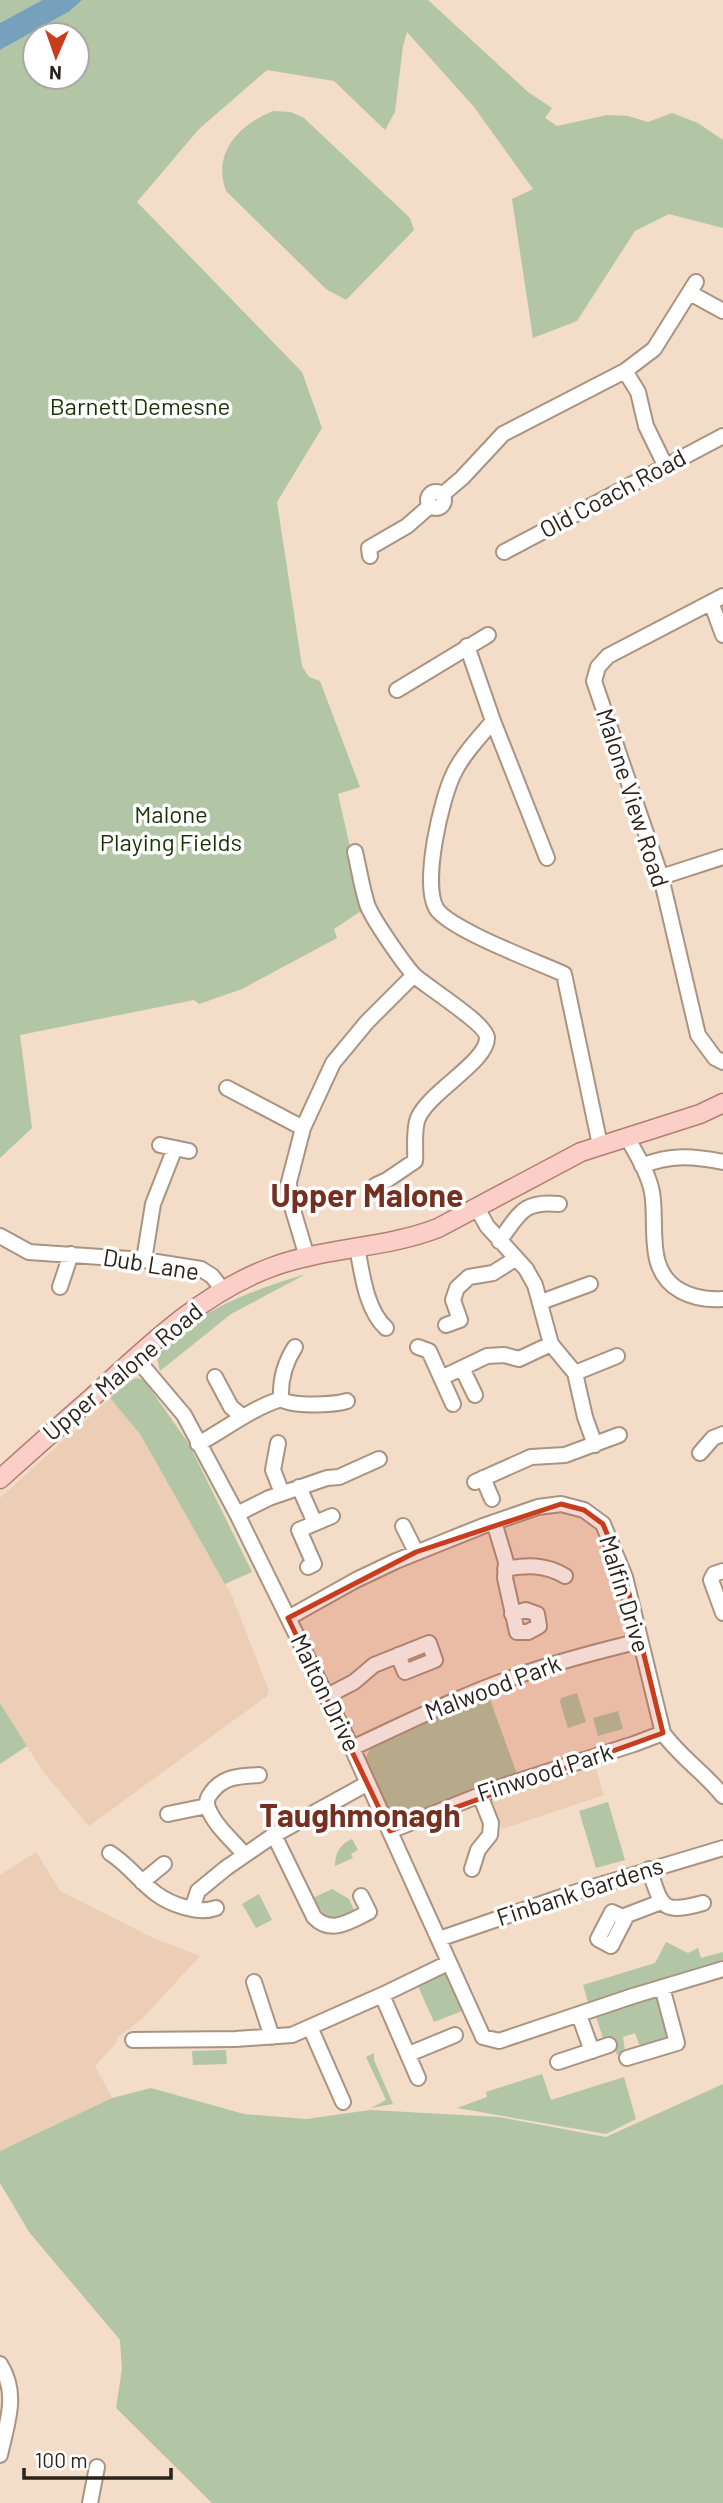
<svg xmlns="http://www.w3.org/2000/svg" width="723" height="2503" viewBox="0 0 723 2503" font-family="Barlow,sans-serif">
<rect width="100%" height="100%" fill="#f3dcc8"/>
<path fill="#ebceb5" d="M110,1398L140,1434L232,1596L269,1691L267,1696L89,1826L41,1769L0,1703V1498Z
M594,1763L604,1795L502,1829L489,1798Z
M36,1852L60,1891L153,1938L200,1956L142,2019L117,2038L116,2043L95,2066L112,2098L0,2151V1875Z"/>
<path fill="#b2c6a5" fill-rule="evenodd" d="M0,0H42L0,23Z
M82,0H428L528,92L552,108L545,118L557,126L607,115L628,116L648,122L672,113L698,123L723,140V228L669,214L635,231L577,321L533,338L512,199L533,189L474,107L407,32L403,46L395,112L385,130L334,81L267,70L199,129L137,202L302,372L322,428L277,502L302,666L309,677L320,681L360,787L338,794L364,909L334,929L337,938L242,989L199,1004L194,1000L20,1035L32,1128L0,1158V50L70,11ZM35,35H77V77H35Z
M273,111L291,112L304,118L410,218L414,230L346,300L326,289L226,191C212,153 239,125 273,111Z
M306,1274L231,1314L160,1371L157,1359L158,1355C170,1344 182,1331 195,1321C230,1298 267,1286 306,1274Z
M137,1378L144,1380L189,1444L252,1572L225,1584L140,1434L110,1398L128,1381Z
M577,1693L586,1722L568,1728L560,1702L561,1698Z
M488,1694L517,1774L394,1820L367,1766L366,1757L371,1747Z
M0,1703L27,1746L0,1764Z
M618,1711L623,1729L598,1736L593,1718Z
M608,1802L625,1860L596,1868L579,1811Z
M352,1839L358,1850L351,1854L353,1858L335,1866C335,1853 340,1844 352,1839Z
M332,1889L349,1899L354,1910L335,1919L326,1918L313,1898Z
M259,1894L272,1920L256,1928L242,1904Z
M666,1942L688,1953L698,1948L701,1958L723,1952V1961L588,2002L583,1985L655,1963Z
M441,1974L447,1975L462,2011L434,2022L417,1984Z
M657,1996L665,2031L670,2034L668,2039L643,2048L639,2044L635,2033L623,2037L625,2051L617,2055L610,2036L603,2038L595,2014Z
M226,2050L227,2064L193,2065L192,2051Z
M374,2053V2060L393,2104L371,2108L386,2100L366,2057Z
M542,2074L551,2100L624,2077L636,2119L606,2134L457,2108L487,2097L486,2092Z
M723,2084V2503H212L116,2408L122,2369L120,2340L29,2232L0,2183V2151L112,2098L151,2088L244,2114L306,2119L370,2110L499,2117L606,2137Z"/>
<path fill="#76a0bb" d="M42,0H82L70,11L0,50V23Z"/>
<g fill="none" stroke-linecap="round" stroke-linejoin="round">
<defs>
<path id="minor" d="M690,293L723,311
M625,371L638,392L646,426L666,467
M428 500a8 8 0 1 1 16 0a8 8 0 1 1-16 0Z
M442,495L462,478L503,434L625,371L654,349L696,282
M504,552L723,436
M370,556L369,548L407,526L431,505
M723,596L608,656L598,667L594,681L661,877L698,1035L715,1058L723,1062
M711,602L723,635
M467,646L493,721L547,858
M397,690L488,635
M493,721C479,738 463,754 454,773C441,799 422,882 436,908C448,929 540,963 564,974L600,1145
M355,852C359,869 362,888 367,904C371,917 405,966 415,976C427,987 487,1024 487,1038C487,1062 430,1091 418,1118C413,1131 416,1148 415,1161L387,1180L376,1185
M661,877L723,857
M227,1088L303,1128
M627,1137C636,1154 648,1172 652,1192C658,1226 644,1271 681,1291C694,1298 708,1300 723,1299
M160,1145L189,1151
M642,1166C670,1154 694,1156 723,1162
M477,1208L487,1226L526,1269L535,1285L551,1344L575,1373L585,1417L595,1445
M0,1236L29,1252L144,1260L201,1269L212,1276L223,1290
M499,1241C519,1216 521,1200 559,1204
M357,1247C362,1273 366,1310 386,1328
M307,1257L290,1200L289,1182L303,1128L333,1063L367,1022L414,975
M144,1260L153,1204L175,1148
M60,1287L71,1254
M541,1302L590,1284
M446,1325L460,1320L453,1300L457,1288L469,1277L493,1273L515,1259
M418,1347L429,1351L453,1404
M135,1357L184,1415L237,1514L352,1748L483,2037L499,2041L633,1996L723,1969
M462,1368L475,1395
M575,1373L617,1356
M215,1377L231,1407L243,1417
M441,1378L487,1356L504,1355L519,1359L551,1344
M281,1399C280,1380 284,1364 295,1347
M278,1443L273,1470L282,1493
M198,1444C226,1429 250,1409 281,1399C293,1407 333,1405 347,1401
M700,1453L713,1438L723,1434
M483,1478L492,1499
M475,1482L531,1457L565,1455L619,1435
M299,1487L315,1523
M237,1514L269,1498L327,1478L339,1477L379,1459
M494,1522L506,1562L505,1578L517,1632H528L539,1626L537,1614L526,1610L512,1614
M403,1526L416,1552
M308,1567L314,1564L299,1530L332,1516
M505,1569C527,1565 545,1564 565,1576
M723,1571L714,1574L711,1580L723,1613
M288,1618L356,1580L396,1561L483,1526L538,1507L561,1504L584,1510L603,1524L625,1577L663,1733C680,1757 705,1773 723,1796
M327,1696L354,1682L374,1665L429,1643L435,1660L405,1672L398,1655
M352,1748C408,1722 462,1695 520,1675C559,1661 599,1651 640,1641
M168,1814L207,1806
M390,1831L500,1787L634,1744L663,1733
M274,1835L314,1917C331,1935 350,1921 369,1912L361,1896
M110,1853C139,1872 147,1897 184,1907C195,1910 205,1912 216,1908
M245,1855C233,1841 215,1826 208,1808C206,1802 207,1798 211,1793C223,1776 240,1776 259,1775
M472,1869L478,1850L490,1835L491,1823L480,1795
M649,1869C662,1906 660,1915 703,1903
M142,1882L164,1864
M192,1909L198,1891L226,1868L274,1835L368,1783
M625,1918L612,1912L598,1939L611,1946L627,1915L661,1902
M439,1939L573,1893L723,1848
M254,1982L272,2037
M382,1995L418,2078
M579,2015L592,2051
M310,2027L343,2102
M133,2040L236,2039L292,2035L382,1995L448,1963
M409,2054L455,2035
M627,2058L677,2043L662,1987
M558,2062L609,2045
M0,2364C19,2394 7,2422 0,2455
M90,2503L97,2467"/>
<path id="major" d="M0,1479C29,1453 58,1427 88,1401C144,1350 199,1294 272,1267C326,1247 384,1249 438,1228L581,1152L700,1114L723,1103"/>
</defs>
<use href="#minor" stroke="#a99482" stroke-width="18"/>
<use href="#major" stroke="#b17e73" stroke-width="21"/>
<use href="#minor" stroke="#fff" stroke-width="14"/>
<use href="#major" stroke="#fbcfc8" stroke-width="18"/>
</g>
<path fill="#c73d1e" fill-opacity="0.2" stroke="#c73d1e" stroke-width="5" stroke-linejoin="round" d="M561,1504L584,1510L603,1524L625,1577L663,1733L390,1831L288,1618L416,1552Z"/>
<g text-anchor="middle" stroke-width="7" stroke-linejoin="round" paint-order="stroke">
<g font-size="24" fill="#1a3106" stroke="#fff">
<text x="140" y="415">Barnett Demesne</text>
<text x="171" y="823">Malone<tspan x="171" dy="28">Playing Fields</tspan></text>
</g>
<g font-size="24" fill="#2b231b" stroke="#fff">
<text transform="translate(613 494) rotate(-28)" y="8">Old Coach Road</text>
<text transform="translate(632 798) rotate(72)" y="8">Malone View Road</text>
<text transform="translate(151 1265) rotate(9)" y="8">Dub Lane</text>
<text transform="translate(123 1372) rotate(-40)" y="8">Upper Malone Road</text>
<text transform="translate(624 1594) rotate(73)" y="8">Malfin Drive</text>
<text transform="translate(493 1688) rotate(-21)" y="8">Malwood Park</text>
<text transform="translate(325 1693) rotate(64)" y="8">Malton Drive</text>
<text transform="translate(545 1773) rotate(-18)" y="8">Finwood Park</text>
<text transform="translate(580 1892) rotate(-18)" y="8">Finbank Gardens</text>
</g>
<g font-size="32" font-weight="bold" fill="#743021" stroke="#fff">
<text x="367" y="1207">Upper Malone</text>
<text x="360" y="1827">Taughmonagh</text>
</g>
</g>
<g transform="translate(56 56) rotate(182)"><circle r="33" fill="#ffffff" stroke="#aaa7a4" stroke-width="2"/>
<path d="M0-5L12 26L0 18L-12 26Z" fill="#c73d1e"/>
<text y="-10" font-size="19" font-weight="bold" text-anchor="middle" fill="#2b231b">N</text>
</g>
<path d="M24 2468v10h147v-10" fill="none" stroke="#2b231b" stroke-width="3.5"/>
<text x="35" y="2468" font-size="21" fill="#2b231b" stroke="#ffffff" stroke-width="5" paint-order="stroke">100 m</text>
</svg>
